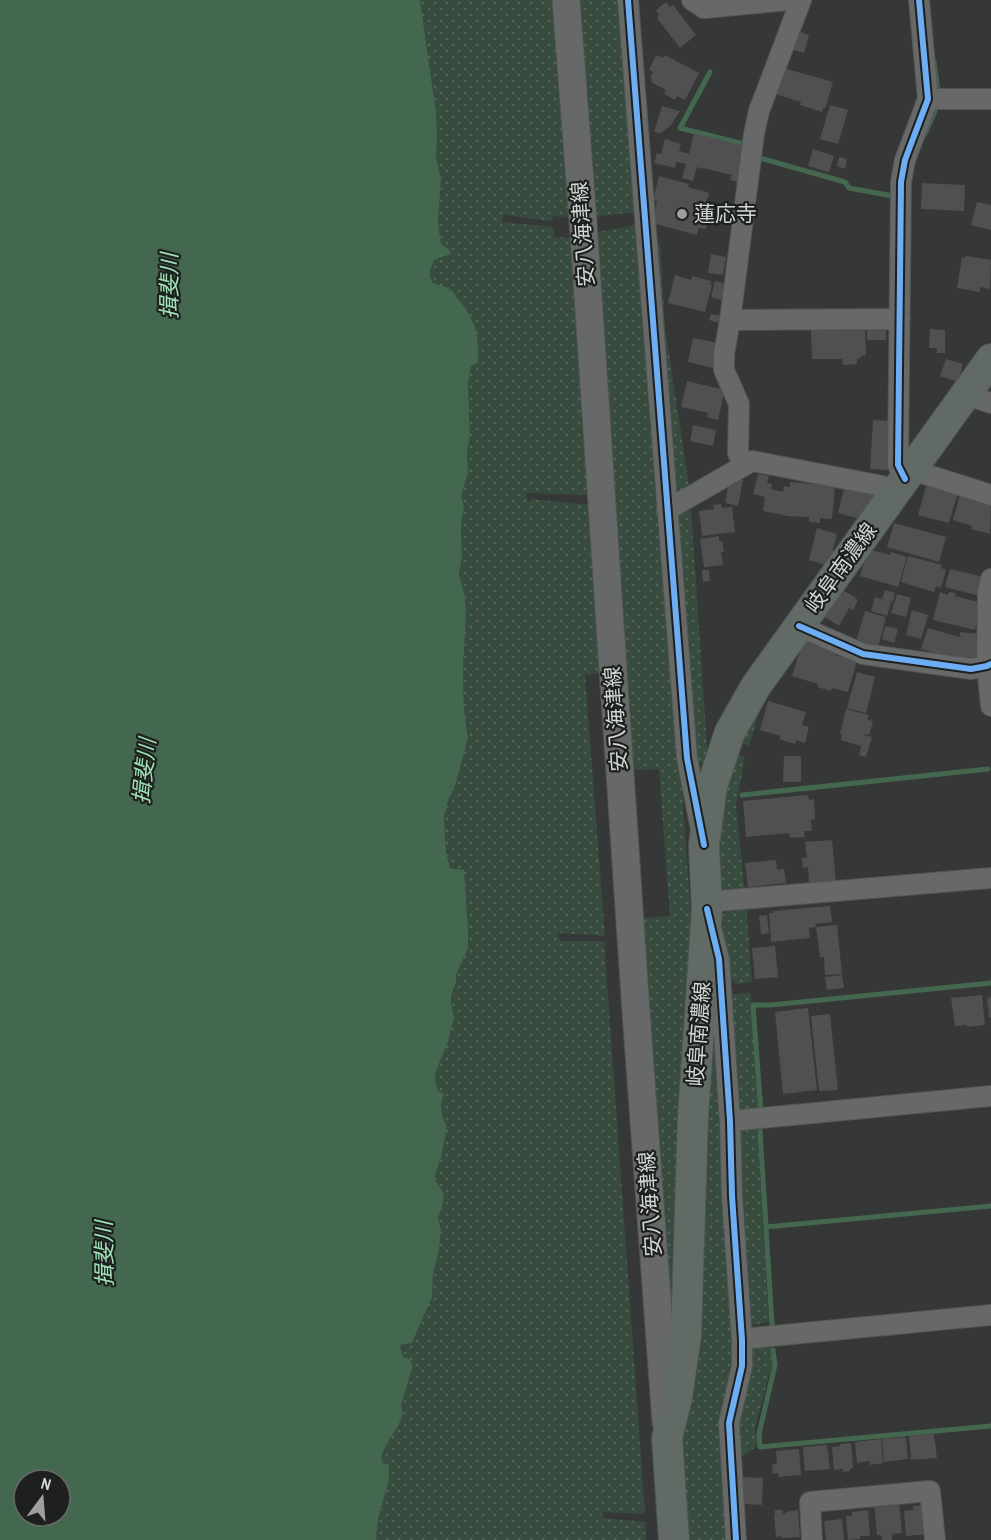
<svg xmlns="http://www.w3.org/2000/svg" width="991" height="1540" viewBox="0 0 991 1540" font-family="'Archivo Narrow','Noto Sans JP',sans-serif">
<defs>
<pattern id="green-dots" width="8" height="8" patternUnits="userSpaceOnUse" patternTransform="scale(1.5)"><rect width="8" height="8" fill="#374b3e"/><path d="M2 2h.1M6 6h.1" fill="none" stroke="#536459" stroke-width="1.8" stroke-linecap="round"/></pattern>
</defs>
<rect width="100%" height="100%" fill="#353836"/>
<path fill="url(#green-dots)" d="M420,0H554L569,217L554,216L551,221L504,215L502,222L553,227L554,237L571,238L587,495L527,493L528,503L531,499L590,505L603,672L585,675L605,936L558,933L560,941H604L645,1514L602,1512L603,1518L645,1522L646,1540H376L378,1519L389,1480L381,1462V1457L387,1443L398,1426L401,1405L413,1366L403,1357L400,1345L412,1343L432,1297L433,1274L439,1250L441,1230L438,1218L442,1207L434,1178L447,1127L441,1115V1102L435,1082L436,1071L448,1042L454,1018L451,1002L456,983V975L468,947L465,886L456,868L450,869L446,852L444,817L448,801L456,783L468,738L464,710L463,669L466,615L465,597L459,574L462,556L461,527L464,506L461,496L468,473L467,452L470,436L468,383L471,366L473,320L451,289L439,286L432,282L429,273L434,260L450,255L449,249L441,244L438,222L441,179L436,156L437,138L436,112Z
M576,0H622L636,212L592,217Z
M636,225L680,760L694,963L671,1357L641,918L670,916L659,769L630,770L593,233Z
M660,243L665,328L690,492L681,498L673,493L650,251Z
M691,508L708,762L698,764L693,757L675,521L679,514Z
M768,684L749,746L744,744L741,736Z
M739,755L745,757L736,805L745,895L719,891L716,846L732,759Z
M746,904L752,982L737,984L725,976L722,915L730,906Z
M712,980L736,1364L728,1540H683L677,1448L687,1422L699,1359L695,1286Z
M751,993V1003L760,1112L743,1114L734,1106L726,1003L734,994Z
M757,1123L769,1322L747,1326L734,1134L744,1124Z
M770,1342L772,1364L755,1429L757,1446L741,1457L735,1458L748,1371L753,1344Z"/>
<path fill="#446750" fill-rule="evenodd" d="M0,0H420L436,112L437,138L436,156L441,179L438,222L441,244L449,249L451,254L434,260L429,273L432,282C437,285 444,286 450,289C453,291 456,296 459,300C477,322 478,334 478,362L471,366L468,383L470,436L467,452L468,473L461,496L464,506L461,527L462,556L459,574L465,597L466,615L463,669L464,710L468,738L456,783L448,801L444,817L446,852L450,868L464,870L468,929V948L456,975V983L452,994L451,1002L454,1018L448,1042L436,1071L435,1082L438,1091L444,1094C439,1106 441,1115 447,1127L441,1157L434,1178L444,1194L442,1207L438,1218L441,1230L439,1250L433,1274L432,1297L412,1343L400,1345L403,1357L409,1359L413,1366L401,1405L403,1414L398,1426L387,1443L381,1457V1462L389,1465V1480L378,1519L376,1540H0ZM24,1480H60V1516H24Z"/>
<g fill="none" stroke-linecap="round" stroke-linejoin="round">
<path stroke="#446750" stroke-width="5" d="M934,61L938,93H941
M710,72L680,128L748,145
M925,134L935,111
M759,163L760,158L845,182L849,188L893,196
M742,795L988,769
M761,1112L753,1005H771L991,983
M760,1131L766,1227
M772,1325L766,1227L991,1206
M773,1350L775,1365L759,1434L760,1447L991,1426"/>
</g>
<path fill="#505050" d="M666,2L670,7L673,5L696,35L680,48L657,18L659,15L656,10Z
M798,31L809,35L804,53L793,50Z
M656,55L663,58L665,55L699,73L685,100L677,96L675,100L664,94L666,90L651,82L652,79L650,78L653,72L649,70Z
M780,67L833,82L825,109L823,108L822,112L800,105L801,102L772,93Z
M830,105L848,110L838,144L820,139Z
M662,106L680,111L670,126L661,133L654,132Z
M694,133L740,145V144L748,146L742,183L730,180L732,175L703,168V169L697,167L693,181L682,178L686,164L676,162L675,168L654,163L657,153L661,154L665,139L681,144L679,151L689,154Z
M813,149L834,156L829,172L808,166Z
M839,157L847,159L845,169L837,166Z
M659,176L689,184L688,187L709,193L706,203L712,205L706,229L699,228L697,235L652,223L657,201L653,200Z
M922,183L965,185L964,211L921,209Z
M977,202L991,205V230L971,225Z
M724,211L733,213L730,225L721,223Z
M711,254L726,257L723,275L708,273Z
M966,256L991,260L990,289L980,287V292L957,288L962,257L965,258Z
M675,275L691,280L692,276L711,281L710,284L712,285L705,312L668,303Z
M715,281L729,285L725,301L711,297Z
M711,314L721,316L719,323L709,320Z
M860,326L861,329L865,330L866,355L861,356V358L857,359V364L843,365L842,359H812L811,327Z
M867,326H886V340H867Z
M930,329L945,330V353H937V348H929Z
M693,338L718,343L713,368L688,362Z
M946,359L963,364L958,382L940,376Z
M687,381L725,390L718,420L707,417L708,413L681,407Z
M873,420L891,421L889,470L870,469Z
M693,425L716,430L713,446L690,441Z
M758,474L769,476L767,483L772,484L771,489L783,492L784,486L790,487V482L835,486L832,519L820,518V523L809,522V517L788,516L763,511L765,497L753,494Z
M730,477L743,480L738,506L725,503Z
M927,483L958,492L949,523L918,515Z
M845,485L878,494L860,519L838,513Z
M960,495L991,504L990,534L971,529L972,526L953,520Z
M721,504L722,508L732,507L735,532L702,536L699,511L714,509L713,505Z
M894,523L946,537L939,562L887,547Z
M817,528L837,534L829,566L809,560Z
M719,536V541H722L724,552H721L723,565L704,567L700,539Z
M868,549L890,555L891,552L907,557L898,587L860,576Z
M908,556L942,565L941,568L946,570L941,588L936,586L934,592L901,582Z
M950,569L988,578L983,597L945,587Z
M702,570H709L710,581L703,582Z
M839,588L855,597V598L858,600L853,610L849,608L839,626L823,616Z
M885,590L895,593L893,602L882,599Z
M940,592L948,595L949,592L956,593L955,596L982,603L975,630L933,620Z
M897,594L911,598L906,617L891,613Z
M875,597L891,602L887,616L871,611Z
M912,610L928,615L921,639L906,635Z
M865,611L886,617L878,648L856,642Z
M885,626L898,629L894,643L882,639Z
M928,628L960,637V632L980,634L977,660L958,659L921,649Z
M804,638L815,641L814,645L836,651L835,655L857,661L848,692L832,688L831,691L817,687L818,684L792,676Z
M857,672L875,677L866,713L847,708Z
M768,701L806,712L802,725L809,727L805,743L796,740L795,744L779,739L780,736L760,730Z
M846,709L869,715L867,720L873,721L869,735L864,734L863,735L872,737L866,757L859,755L861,746L841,740L842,735L840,734Z
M784,756H801V782H783Z
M808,795L809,800L814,799L815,819L811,820L812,831H804L805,837L790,838L789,833L746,837L743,801Z
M832,840L836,882L809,884L808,867L803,868L802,858H807L805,842Z
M776,860L777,870L784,869L786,883L748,887L745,863Z
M830,906L832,922L815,924L816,927L809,928L810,938L771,942L769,913H773V911Z
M767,915L769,933L761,934L759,916Z
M837,925L842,974L825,975L824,957H820L816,927Z
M775,946L778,977L755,979L752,948Z
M842,975L844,988L827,990L825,977Z
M982,995L985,1025L967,1027V1025L955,1026L951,998Z
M991,997V1017H989L987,998Z
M808,1008L817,1090L783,1094L775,1012Z
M830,1014L838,1090L819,1091L811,1016Z
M934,1434L937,1458L911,1460L909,1436Z
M906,1437L908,1459L884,1462L882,1439Z
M881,1439L883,1463L870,1465V1461L857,1463L855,1442Z
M851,1443L853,1468H850V1471L843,1472V1469L834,1470L832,1447L840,1446V1444Z
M827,1445L830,1469L805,1471L803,1447Z
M799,1449L801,1475L779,1477L778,1473L773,1474L772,1464H777L776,1451Z
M743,1477L763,1478L762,1505L743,1504Z
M899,1501L902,1533L892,1534V1540H882L881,1535H877L874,1503Z
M926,1505L928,1534L906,1536L904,1511L913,1510V1506Z
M775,1510H783V1514L786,1513V1512L798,1510L800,1537L782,1538L781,1536L776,1537L774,1515H775Z
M868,1510L870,1536H860V1539L848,1540L846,1516H852V1512Z
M842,1519L844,1540H826L824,1521Z"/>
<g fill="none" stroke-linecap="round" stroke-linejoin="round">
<defs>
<path id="minor" d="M628,0L687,758L700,825
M692,0L704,8L789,0
M801,0L759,111L754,134L730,320L900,319
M928,99H991
M730,320L724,354V370L739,404L738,453L744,466
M966,395L991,403
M912,470L991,495
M905,479L898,465L901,182L905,160L928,99L919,0
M667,510L752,461L898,489
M991,579L988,591L987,666L991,706
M799,626L863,654L971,669L987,666L991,664
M706,902L991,878
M712,932L719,959L730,1121L732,1196L742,1340V1366L729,1423L736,1540
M730,1121L991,1096
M742,1339L991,1315
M812,1540L810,1502L930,1491L935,1540"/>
<path id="secondary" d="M566,0L583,221L636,1012L666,1422"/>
<path id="primary" d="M674,1540L667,1438L677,1397L686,1335L693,1117L707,909L704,845L712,786L730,732L756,686L991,359"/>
</defs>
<use href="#minor" stroke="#515452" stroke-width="22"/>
<use href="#secondary" stroke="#515452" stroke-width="29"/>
<use href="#primary" stroke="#515452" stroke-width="32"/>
<use href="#minor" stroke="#676968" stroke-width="20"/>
<use href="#secondary" stroke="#676968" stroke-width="27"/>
<use href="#primary" stroke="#616a65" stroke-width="30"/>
<defs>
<path id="cycleway" d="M628,0L687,758L704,845
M905,479L898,465L901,182L905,160L928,99L919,0
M799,626L863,654L971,669L987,666L991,664
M707,909L719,959L730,1121L732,1196L742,1340V1366L729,1423L736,1540"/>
</defs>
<use href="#cycleway" stroke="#1d201e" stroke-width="10"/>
<use href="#cycleway" stroke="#6dadf4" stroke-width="6"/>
</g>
<circle fill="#9c9f9d" stroke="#1d201e" stroke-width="2" cx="682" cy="214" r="6"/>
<g text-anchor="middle" stroke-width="4.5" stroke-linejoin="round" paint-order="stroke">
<g font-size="21" fill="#d3d7d4" stroke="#1d201e" text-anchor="start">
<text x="694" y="221">蓮応寺</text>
</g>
<g font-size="21" fill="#d3d7d4" stroke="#1d201e">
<text transform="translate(583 234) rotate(-94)" y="7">安八海津線</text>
<text transform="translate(841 568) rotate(-54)" y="7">岐阜南濃線</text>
<text transform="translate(616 719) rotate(-94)" y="7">安八海津線</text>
<text transform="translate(699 1034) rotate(-86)" y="7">岐阜南濃線</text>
<text transform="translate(650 1204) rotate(-94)" y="7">安八海津線</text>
</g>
<g font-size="22" font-style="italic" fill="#9fe2b7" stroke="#1d201e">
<text transform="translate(169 286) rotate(-90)" y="8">揖斐川</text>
<text transform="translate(144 771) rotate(-84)" y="8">揖斐川</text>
<text transform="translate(104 1254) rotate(-91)" y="8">揖斐川</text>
</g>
</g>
<g transform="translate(42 1498) rotate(16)"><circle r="28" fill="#1d201e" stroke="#666967" stroke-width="1.5"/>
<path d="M0-4.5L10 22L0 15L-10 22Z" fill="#9c9f9d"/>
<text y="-9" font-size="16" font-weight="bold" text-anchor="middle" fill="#d3d7d4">N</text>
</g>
</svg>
